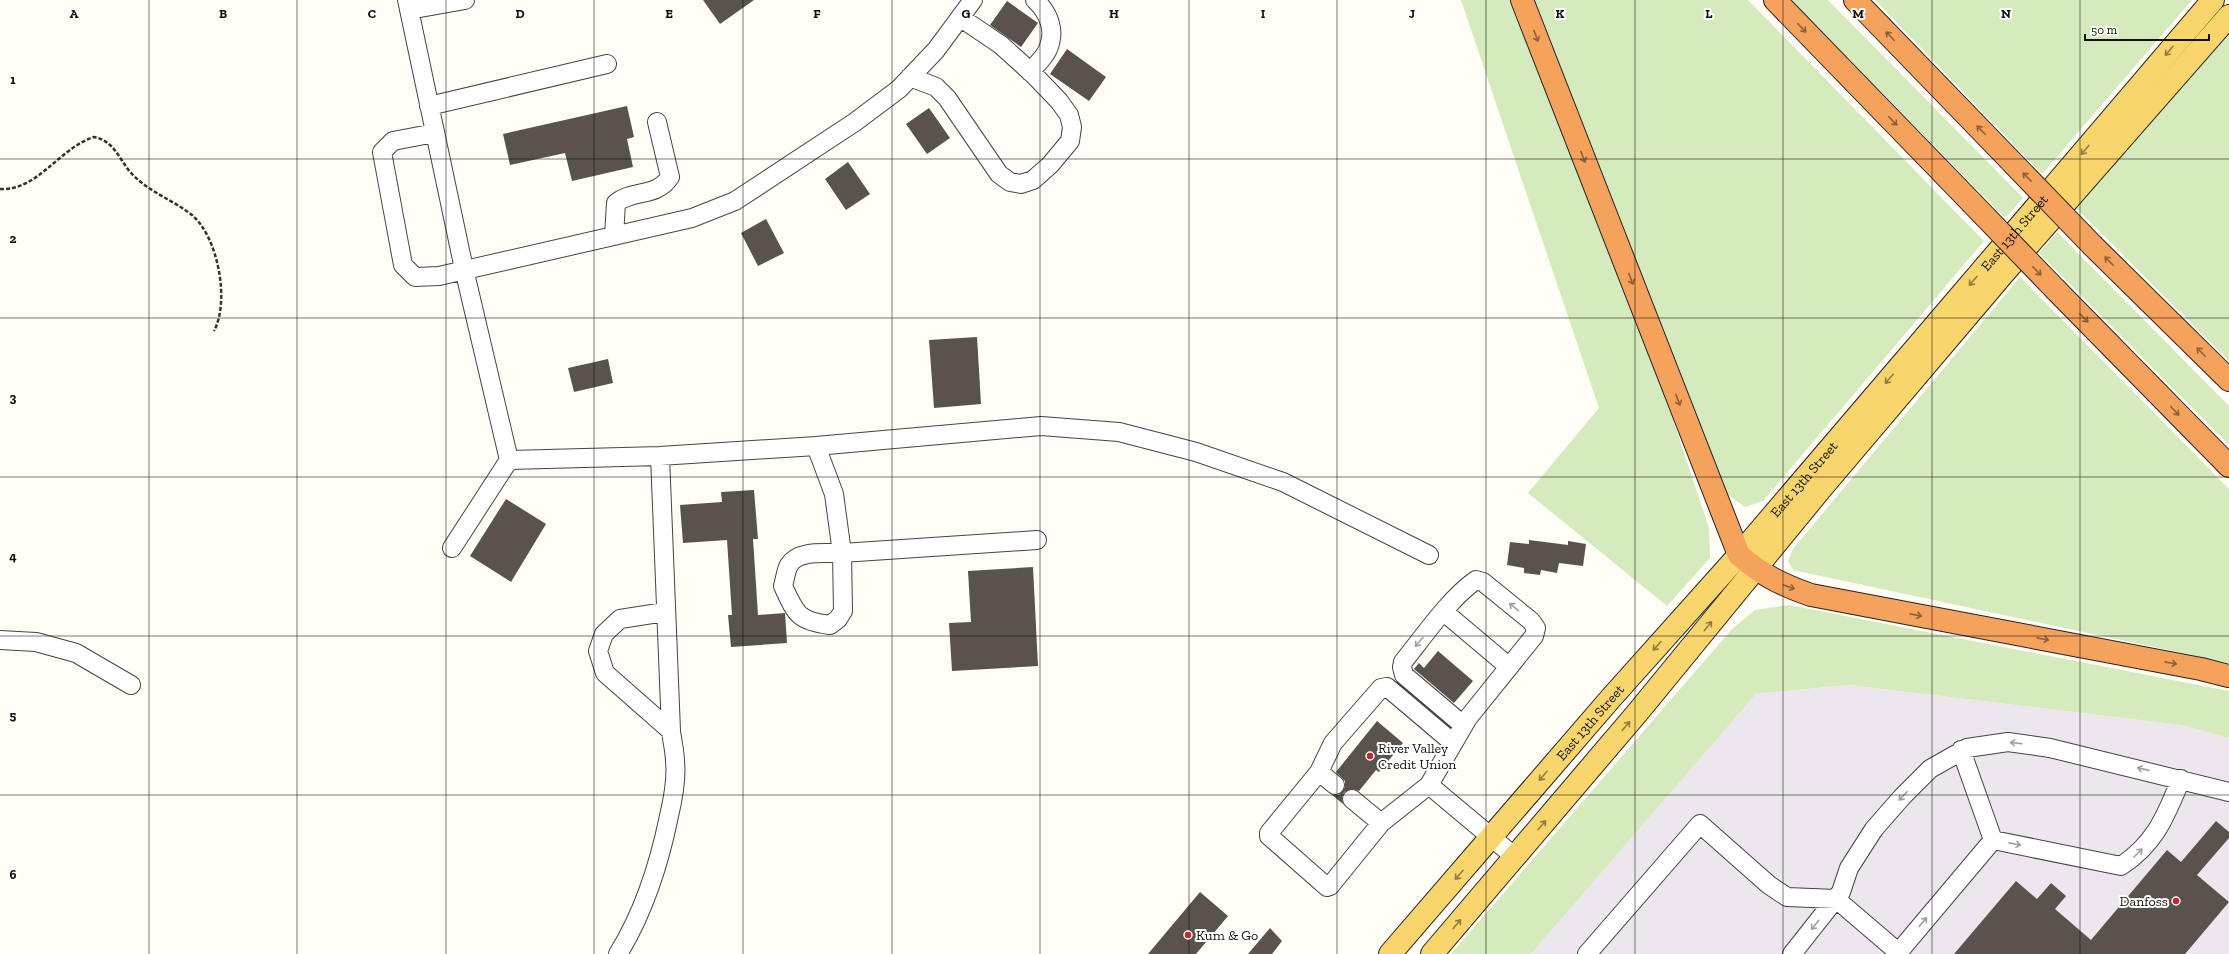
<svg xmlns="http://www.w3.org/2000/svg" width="2229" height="954" viewBox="0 0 2229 954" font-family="'Zilla Slab',serif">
<rect width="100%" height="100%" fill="#fffdf5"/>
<path fill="#eee6ef" d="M1849,685L2181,725L2229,738V954H1531L1756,694Z"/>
<path fill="#d5ebbd" d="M1461,0H1512L1652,357L1709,528L1710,558L1667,606L1528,493L1599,408Z
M1535,0H1748L1984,241L1763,501L1745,507L1728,495Z
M1791,0H1828L2023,198L2005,218Z
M1875,0H2192L2042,174Z
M2229,34V361L2076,208Z
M2057,232L2229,406V445L2039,253Z
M2020,277L2229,489V663L1793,570L1788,561L1793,549Z
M1789,605L2229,691V738L2181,725L1849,685L1756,694L1531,954H1451L1732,629L1755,610Z"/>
<path fill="#5a524d" d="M703,0H754L720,24Z
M1007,1L1038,23L1021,47L990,25Z
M1067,49L1106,77L1089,101L1050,74Z
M627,106L634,137L627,139L633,167L572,181L565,153L510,165L503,134Z
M929,108L950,138L927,154L906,124Z
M848,162L870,194L846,210L825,179Z
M766,219L784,253L758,266L741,233Z
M977,337L981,404L934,408L929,340Z
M608,359L613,383L574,392L568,368Z
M754,490L758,539H753L758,615L785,613L787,643L731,647L728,615H732L727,540L683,543L680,505L722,502L721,492Z
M506,499L546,524L511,582L470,556Z
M1529,540L1568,545V541L1586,544L1583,566L1559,563L1557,573L1541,570L1540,575L1524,573V568L1507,565L1510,542L1529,544Z
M1033,567L1038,666L952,671L949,623L971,622L968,571Z
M1438,651L1473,681L1454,703L1414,669L1419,663L1424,668Z
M1377,721L1403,743L1379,772L1376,770L1359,791L1353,789L1344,792L1342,798L1343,804L1332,795H1339L1345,787V781L1336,772Z
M2216,821L2229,832V838L2197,875L2229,902L2185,954H1954L2016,881L2037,899L2051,883L2066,896L2055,909L2091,940L2167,850L2181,862Z
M1200,892L1228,916L1196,954H1148Z
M1270,928L1282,941L1272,954H1248Z"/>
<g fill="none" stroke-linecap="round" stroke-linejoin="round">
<defs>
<path id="minor" d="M407,0L464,269L509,460L660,456L816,446L1041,426L1119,432L1196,452L1283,482L1429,555
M409,10L465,0
M1030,72C1036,65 1045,57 1048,49C1056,31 1049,13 1035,0
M910,77L936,87L947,98L999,174L1010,182L1021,184L1033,180L1050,165L1070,141L1072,127L1069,115L1059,101L1034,75L1001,45L961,18
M429,106L607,64
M435,133L393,141L382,152L403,265L415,277L439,276L692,218L735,201L855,122L899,89L936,50L973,0
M614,236L616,203C633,189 656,198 670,177L657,122
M816,446L834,494L842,553L1037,540
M452,548L509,460
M842,553L843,611L838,619L830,625C798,621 796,614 783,586C785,579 786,570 789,565C799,549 827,554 842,553Z
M665,612L620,619L604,634L598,651L605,673L671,731
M1444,612L1508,666
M0,640L36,642L76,653L131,685
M1452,742L1387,687L1381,688L1333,743L1319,772L1269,833V836L1327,887L1330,886L1381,823L1429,785L1468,718L1534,636L1536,628L1531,621L1483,582L1476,580C1449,599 1424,636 1403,662L1402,667L1404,675L1463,725
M1961,750L1993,840
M1319,772L1335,785
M1429,785L1515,857
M1352,799L1381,823
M618,954C644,912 659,865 669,816C673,799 677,780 675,762C675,751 672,741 671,731L660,456
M1587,954L1700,824L1769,885L1787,897L1836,899L1898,952
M1792,954L1841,892L1849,868L1874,829L1902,797L1930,769L1967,748L2008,742L2050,748L2229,792
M1897,954L1993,840L2121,866C2156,843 2166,815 2181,779"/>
<g id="major">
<path id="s1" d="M1390,954L1611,698L1739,555L2213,0"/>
<path d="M1432,954L1638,712L1819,491L2003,274L2229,16"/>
</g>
<path id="highway" d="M1522,0L1739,555C1762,575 1782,585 1811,595L2201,669L2229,676
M1775,0L1971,202
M1855,0L2008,158
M2093,246L2229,380
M2056,290L2229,466"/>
</defs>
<use href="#minor" stroke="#444" stroke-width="20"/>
<use href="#major" stroke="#222" stroke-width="24"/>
<use href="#highway" stroke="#222" stroke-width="24"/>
<path stroke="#333" stroke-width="2.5" stroke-dasharray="4 2" stroke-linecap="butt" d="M0,189C38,191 59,148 94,137C115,141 119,160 132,174C149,192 173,200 192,215C218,237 230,301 214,331"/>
<use href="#minor" stroke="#fff" stroke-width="18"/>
<use href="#major" stroke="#f9d66b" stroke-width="22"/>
<use href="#highway" stroke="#f5a25d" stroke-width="22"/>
<defs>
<path id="highway-bridge" d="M2008,158L2093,246
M1971,202L2056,290"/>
</defs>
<use href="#highway-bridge" stroke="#222" stroke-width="24" stroke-linecap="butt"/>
<use href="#highway-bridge" stroke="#f5a25d" stroke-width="22"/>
</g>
<defs><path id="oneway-shaft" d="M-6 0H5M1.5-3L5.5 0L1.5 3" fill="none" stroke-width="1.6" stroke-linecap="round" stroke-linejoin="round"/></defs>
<g stroke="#8e613b">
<use href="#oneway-shaft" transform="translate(1802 28) rotate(46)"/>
<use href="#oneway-shaft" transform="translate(1536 36) rotate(69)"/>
<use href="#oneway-shaft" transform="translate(1890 36) rotate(-134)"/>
<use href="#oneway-shaft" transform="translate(1893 121) rotate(46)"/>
<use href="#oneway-shaft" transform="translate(1981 130) rotate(-134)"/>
<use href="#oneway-shaft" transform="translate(1583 157) rotate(69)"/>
<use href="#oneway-shaft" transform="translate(2027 177) rotate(-134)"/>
<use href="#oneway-shaft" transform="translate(2109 261) rotate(-135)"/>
<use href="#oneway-shaft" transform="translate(2037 271) rotate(46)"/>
<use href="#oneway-shaft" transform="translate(1631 279) rotate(69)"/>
<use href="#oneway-shaft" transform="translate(2084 318) rotate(46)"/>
<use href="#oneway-shaft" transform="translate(2201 352) rotate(-135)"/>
<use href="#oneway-shaft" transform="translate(1678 400) rotate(69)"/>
<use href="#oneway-shaft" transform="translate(2175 411) rotate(46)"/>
<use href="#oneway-shaft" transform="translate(1789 587) rotate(19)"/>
<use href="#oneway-shaft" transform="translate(1916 615) rotate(11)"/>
<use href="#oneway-shaft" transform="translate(2043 639) rotate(11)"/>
<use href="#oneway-shaft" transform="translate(2171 663) rotate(11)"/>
</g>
<g stroke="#917d42">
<use href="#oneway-shaft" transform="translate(2169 51) rotate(130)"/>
<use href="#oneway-shaft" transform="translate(2085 150) rotate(130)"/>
<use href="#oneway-shaft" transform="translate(1973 281) rotate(131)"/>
<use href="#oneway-shaft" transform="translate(1889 379) rotate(131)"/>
<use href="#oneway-shaft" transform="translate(1708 626) rotate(-51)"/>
<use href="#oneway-shaft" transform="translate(1657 646) rotate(132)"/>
<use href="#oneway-shaft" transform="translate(1626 726) rotate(-50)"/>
<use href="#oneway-shaft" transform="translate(1543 776) rotate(131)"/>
<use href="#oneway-shaft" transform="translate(1542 825) rotate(-50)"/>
<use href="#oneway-shaft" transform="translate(1459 875) rotate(131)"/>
<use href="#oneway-shaft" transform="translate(1457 924) rotate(-50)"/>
</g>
<g stroke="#a0a0a0">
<use href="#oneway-shaft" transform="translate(1514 607) rotate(-141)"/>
<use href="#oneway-shaft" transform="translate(1419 642) rotate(130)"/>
<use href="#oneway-shaft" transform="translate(2016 743) rotate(-173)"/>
<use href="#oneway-shaft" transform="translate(2143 769) rotate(-167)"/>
<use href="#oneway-shaft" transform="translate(1903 796) rotate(134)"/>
<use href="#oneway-shaft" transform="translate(2015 844) rotate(11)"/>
<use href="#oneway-shaft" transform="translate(2138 853) rotate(-45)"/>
<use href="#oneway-shaft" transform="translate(1923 922) rotate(-50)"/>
<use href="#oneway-shaft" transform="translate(1815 925) rotate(129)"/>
</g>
<path fill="none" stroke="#111" stroke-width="1" stroke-opacity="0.55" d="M149,0V954M297,0V954M446,0V954M594,0V954M743,0V954M892,0V954M1040,0V954M1189,0V954M1337,0V954M1486,0V954M1635,0V954M1783,0V954M1932,0V954M2080,0V954M0,159H2229M0,318H2229M0,477H2229M0,636H2229M0,795H2229"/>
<g fill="#c4262e" stroke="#fff" stroke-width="1.5">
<circle cx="1370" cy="756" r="4"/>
<circle cx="2176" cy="901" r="4"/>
<circle cx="1188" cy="935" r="4"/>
</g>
<g text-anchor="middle" stroke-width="4" stroke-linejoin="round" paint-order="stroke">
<g font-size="14" fill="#111" stroke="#fff">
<text dy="5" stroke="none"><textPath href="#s1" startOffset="954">East 13th Street</textPath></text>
<text dy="5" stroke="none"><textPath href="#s1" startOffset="630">East 13th Street</textPath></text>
<text dy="5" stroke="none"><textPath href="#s1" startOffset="306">East 13th Street</textPath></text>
</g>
<g font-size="14" fill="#111" stroke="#fff" text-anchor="start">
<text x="1378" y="753">River Valley<tspan x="1378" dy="16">Credit Union</tspan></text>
<text x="2168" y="906" text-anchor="end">Danfoss</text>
<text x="1196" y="940">Kum &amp; Go</text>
</g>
</g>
<g font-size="13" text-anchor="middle" font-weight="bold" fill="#111" stroke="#fff" stroke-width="4" stroke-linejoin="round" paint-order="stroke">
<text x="74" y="18">A</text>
<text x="223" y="18">B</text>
<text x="372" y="18">C</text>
<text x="520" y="18">D</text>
<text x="669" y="18">E</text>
<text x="817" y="18">F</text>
<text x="966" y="18">G</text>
<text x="1114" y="18">H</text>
<text x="1263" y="18">I</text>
<text x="1412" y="18">J</text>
<text x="1560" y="18">K</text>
<text x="1709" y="18">L</text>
<text x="1858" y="18">M</text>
<text x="2006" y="18">N</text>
<text x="13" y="84">1</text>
<text x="13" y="243">2</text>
<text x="13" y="402">3</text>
<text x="13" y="561">4</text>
<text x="13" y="720">5</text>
<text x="13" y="879">6</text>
</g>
<path d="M2085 34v6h124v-6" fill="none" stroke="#111111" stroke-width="2"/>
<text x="2091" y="34" font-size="12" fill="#111111" stroke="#ffffff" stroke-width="3" paint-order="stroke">50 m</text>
</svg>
